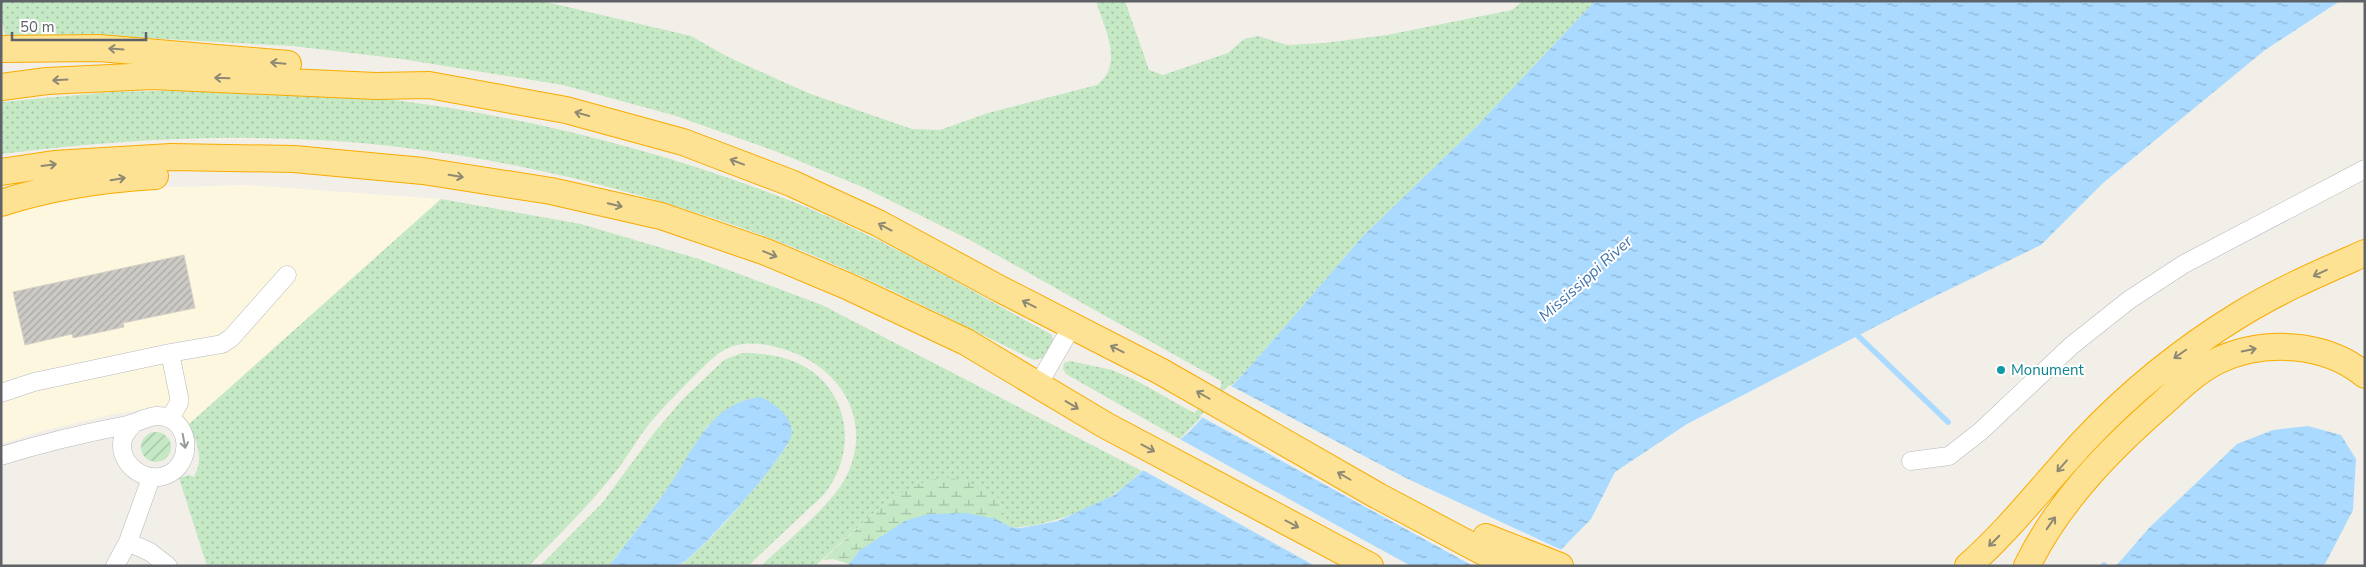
<svg xmlns="http://www.w3.org/2000/svg" width="2366" height="567" viewBox="0 0 2366 567" font-family="'Nunito Sans',sans-serif">
<defs>
<pattern id="grass-dots" width="8" height="8" patternUnits="userSpaceOnUse" patternTransform="scale(1.25)"><rect width="8" height="8" fill="#c5e8c5"/><path d="M2 2h.1M6 6h.1" fill="none" stroke="#a3c0a4" stroke-width="1.8" stroke-linecap="round"/></pattern>
<pattern id="wetland-marsh" width="20" height="14" patternUnits="userSpaceOnUse" patternTransform="scale(1.25)"><rect width="20" height="14" fill="#c5e8c5"/><path d="M1 5h8M5 5V1M11 12h8M15 12V8" fill="none" stroke="#a3c0a4"/></pattern>
<pattern id="garden-furrows" width="10" height="10" patternUnits="userSpaceOnUse" patternTransform="scale(1.25)"><rect width="10" height="10" fill="#c5e8c5"/><path d="M-1 1l2-2M0 10L10 0M9 11l2-2" fill="none" stroke="#a3c0a4"/></pattern>
<pattern id="water-ripples" width="26" height="14" patternUnits="userSpaceOnUse" patternTransform="scale(1.25)"><rect width="26" height="14" fill="#aadaff"/><path d="M2 4q2-2 4 0t4 0M15 11q2-2 4 0t4 0" fill="none" stroke="#8eb4d2"/></pattern>
<pattern id="building-hatch" width="6" height="6" patternUnits="userSpaceOnUse" patternTransform="scale(1.25)"><rect width="6" height="6" fill="#cccac5"/><path d="M-1 1l2-2M0 6l6-6M5 7l2-2" fill="none" stroke="#a9a8a4"/></pattern>
</defs>
<rect width="100%" height="100%" fill="#f1efe8"/>
<path fill="#fef7e0" d="M247,185L441,199L188,425L168,409L156,407L110,415L38,432L1,444V215L61,198L142,188Z"/>
<path fill="url(#grass-dots)" d="M1,1H542L691,36L728,57L808,93L912,129L940,130L988,113L1097,85C1125,64 1104,28 1096,1H1125L1149,70L1163,75L1228,53L1244,39L1258,36L1287,45L1324,43L1387,35L1512,10L1523,1H1595L1476,127L1363,236L1255,361L1180,439L1066,374L1063,369L1064,363L1070,361L1112,370L1137,381L1194,413L1221,387V381L970,240L865,188L775,151L673,115L563,85L402,59L293,46L125,37L6,38L1,19Z
M202,90C234,91 265,90 297,91C464,101 640,141 796,203C884,238 968,289 1052,335L1053,341L1043,358L1034,360C950,319 867,276 780,242C633,186 475,149 319,140C213,134 106,141 1,154V102L111,92Z
M441,199L581,224L699,259L822,305L1142,471C1133,478 1125,487 1115,493C1092,510 1038,529 1010,527L997,497L890,498L815,566H761C783,545 836,501 847,475C876,413 833,359 772,346C755,342 735,342 721,352C712,357 705,366 698,372C681,389 664,406 649,424C637,439 628,456 616,471C590,505 558,535 529,566H207L179,478L189,475L194,477C204,459 198,443 188,425Z
M742,353C755,353 767,354 780,357C842,372 863,438 828,489C822,498 812,505 804,513C785,531 767,548 748,566H680C721,532 756,488 788,445L708,425L666,491L609,566H540L603,502L654,433L682,400L724,360Z"/>
<path fill="url(#wetland-marsh)" d="M944,477L967,481L997,497L1010,527L996,519L859,551L849,564L833,559L823,560L890,498L926,481Z"/>
<path fill="url(#garden-furrows)" d="M141 447a15 15 0 1 1 30 0a15 15 0 1 1-30 0Z"/>
<path fill="url(#water-ripples)" d="M1595,1H2340L2265,50L2103,183L2041,245L1923,302L1687,424L1615,472L1591,519L1545,566H850L849,564L859,551L905,521L928,514L967,513L996,519L1010,527L1021,528L1058,521L1114,495L1189,432L1255,361L1363,236L1476,127Z
M761,397C775,404 792,416 792,433C791,452 700,553 681,564C674,567 621,566 609,566C628,541 647,517 665,492C693,454 707,403 761,397Z
M2308,426L2341,435L2356,459L2353,510L2324,566H2116L2149,528L2237,444L2273,430Z"/>
<path fill="#f1efe8" d="M1229,385L1408,479L1564,551L1549,566H1473L1200,416Z
M1178,438L1411,566H1315L1141,469Z"/>
<g fill="none" stroke-linecap="round" stroke-linejoin="round">
<path stroke="#aadaff" stroke-width="5.5" d="M1854,332L1948,422
M2104,565V566"/>
</g>
<path fill="url(#building-hatch)" stroke="#d6d1c6" d="M184,255L195,308L123,323L124,327L73,338L72,334L25,345L13,292Z"/>
<g fill="none" stroke-linecap="round" stroke-linejoin="round">
<defs>
<path id="minor" d="M170,353L222,344L231,338L287,275
M1038,385L1072,326
M1,393L34,382L170,353L179,397V403L170,418
M1,456C43,443 85,433 127,425C137,423 146,417 156,416C190,414 197,465 164,476C144,482 121,465 122,444C122,436 128,430 133,424
M1911,461L1949,456L1981,431L2071,346L2129,300L2184,264L2365,169
M128,542L150,552L168,566
M115,566L128,542L151,478"/>
<path id="highway" d="M1,49L99,48L288,64
M1,87L47,81L152,76L376,86L429,85L566,110L683,142L791,183L878,223L1000,289L1160,371L1378,496L1510,566
M1,172L54,164L171,157L294,159L423,171L551,191L661,216L766,252L847,286L966,342L1105,425L1370,566
M1,203C50,187 104,179 155,176
M1486,537L1560,566
M1968,566C2011,528 2045,483 2084,441C2130,392 2182,350 2239,315C2279,290 2322,272 2365,253
M2027,566C2058,502 2110,449 2163,403C2179,388 2197,371 2217,361C2263,339 2325,342 2365,375"/>
</defs>
<use href="#minor" stroke="#b5b8bc" stroke-width="19"/>
<use href="#highway" stroke="#f9ab00" stroke-width="28"/>
<use href="#minor" stroke="#fff" stroke-width="18"/>
<use href="#highway" stroke="#fde293" stroke-width="26"/>
</g>
<defs><path id="oneway-shaft" d="M-6 0H5M1.5-3L5.5 0L1.5 3" fill="none" stroke-width="1.6" stroke-linecap="round" stroke-linejoin="round" transform="scale(1.25)"/></defs>
<g stroke="#8e8975">
<use href="#oneway-shaft" transform="translate(116 49) rotate(-176)"/>
<use href="#oneway-shaft" transform="translate(278 63) rotate(-175)"/>
<use href="#oneway-shaft" transform="translate(222 78) rotate(-178)"/>
<use href="#oneway-shaft" transform="translate(60 80) rotate(177)"/>
<use href="#oneway-shaft" transform="translate(582 114) rotate(-165)"/>
<use href="#oneway-shaft" transform="translate(737 162) rotate(-159)"/>
<use href="#oneway-shaft" transform="translate(49 165) rotate(-7)"/>
<use href="#oneway-shaft" transform="translate(456 176) rotate(9)"/>
<use href="#oneway-shaft" transform="translate(118 179) rotate(-10)"/>
<use href="#oneway-shaft" transform="translate(615 205) rotate(13)"/>
<use href="#oneway-shaft" transform="translate(885 227) rotate(-152)"/>
<use href="#oneway-shaft" transform="translate(770 254) rotate(22)"/>
<use href="#oneway-shaft" transform="translate(2320 273) rotate(155)"/>
<use href="#oneway-shaft" transform="translate(1029 304) rotate(-153)"/>
<use href="#oneway-shaft" transform="translate(1117 349) rotate(-153)"/>
<use href="#oneway-shaft" transform="translate(2249 350) rotate(-12)"/>
<use href="#oneway-shaft" transform="translate(2180 354) rotate(145)"/>
<use href="#oneway-shaft" transform="translate(1203 395) rotate(-150)"/>
<use href="#oneway-shaft" transform="translate(1072 405) rotate(31)"/>
<use href="#oneway-shaft" transform="translate(1148 448) rotate(28)"/>
<use href="#oneway-shaft" transform="translate(2062 466) rotate(131)"/>
<use href="#oneway-shaft" transform="translate(1344 476) rotate(-150)"/>
<use href="#oneway-shaft" transform="translate(2051 523) rotate(-55)"/>
<use href="#oneway-shaft" transform="translate(1292 524) rotate(28)"/>
<use href="#oneway-shaft" transform="translate(1994 541) rotate(135)"/>
</g>
<use stroke="#979a9d" href="#oneway-shaft" transform="translate(184 441) rotate(79)"/>
<circle fill="#0f9aa8" stroke="#fff" stroke-width="2" cx="2001" cy="370" r="5"/>
<g text-anchor="middle" stroke-width="4" stroke-linejoin="round" paint-order="stroke">
<g font-size="15" fill="#0d838f" stroke="#fff" text-anchor="start">
<text x="2011" y="375">Monument</text>
</g>
<g font-size="16" font-style="italic" fill="#4174aa" stroke="#fff">
<text transform="translate(1585 278) rotate(-42)" y="6">Mississippi River</text>
</g>
</g>
<rect width="2366" height="567" fill="none" stroke="#5f6368" stroke-width="5"/>
<path d="M12 32v8h134v-8" fill="none" stroke="#5f6368" stroke-width="2.5"/>
<text x="20" y="32" font-size="15" fill="#5f6368" stroke="#ffffff" stroke-width="4" paint-order="stroke">50 m</text>
</svg>
